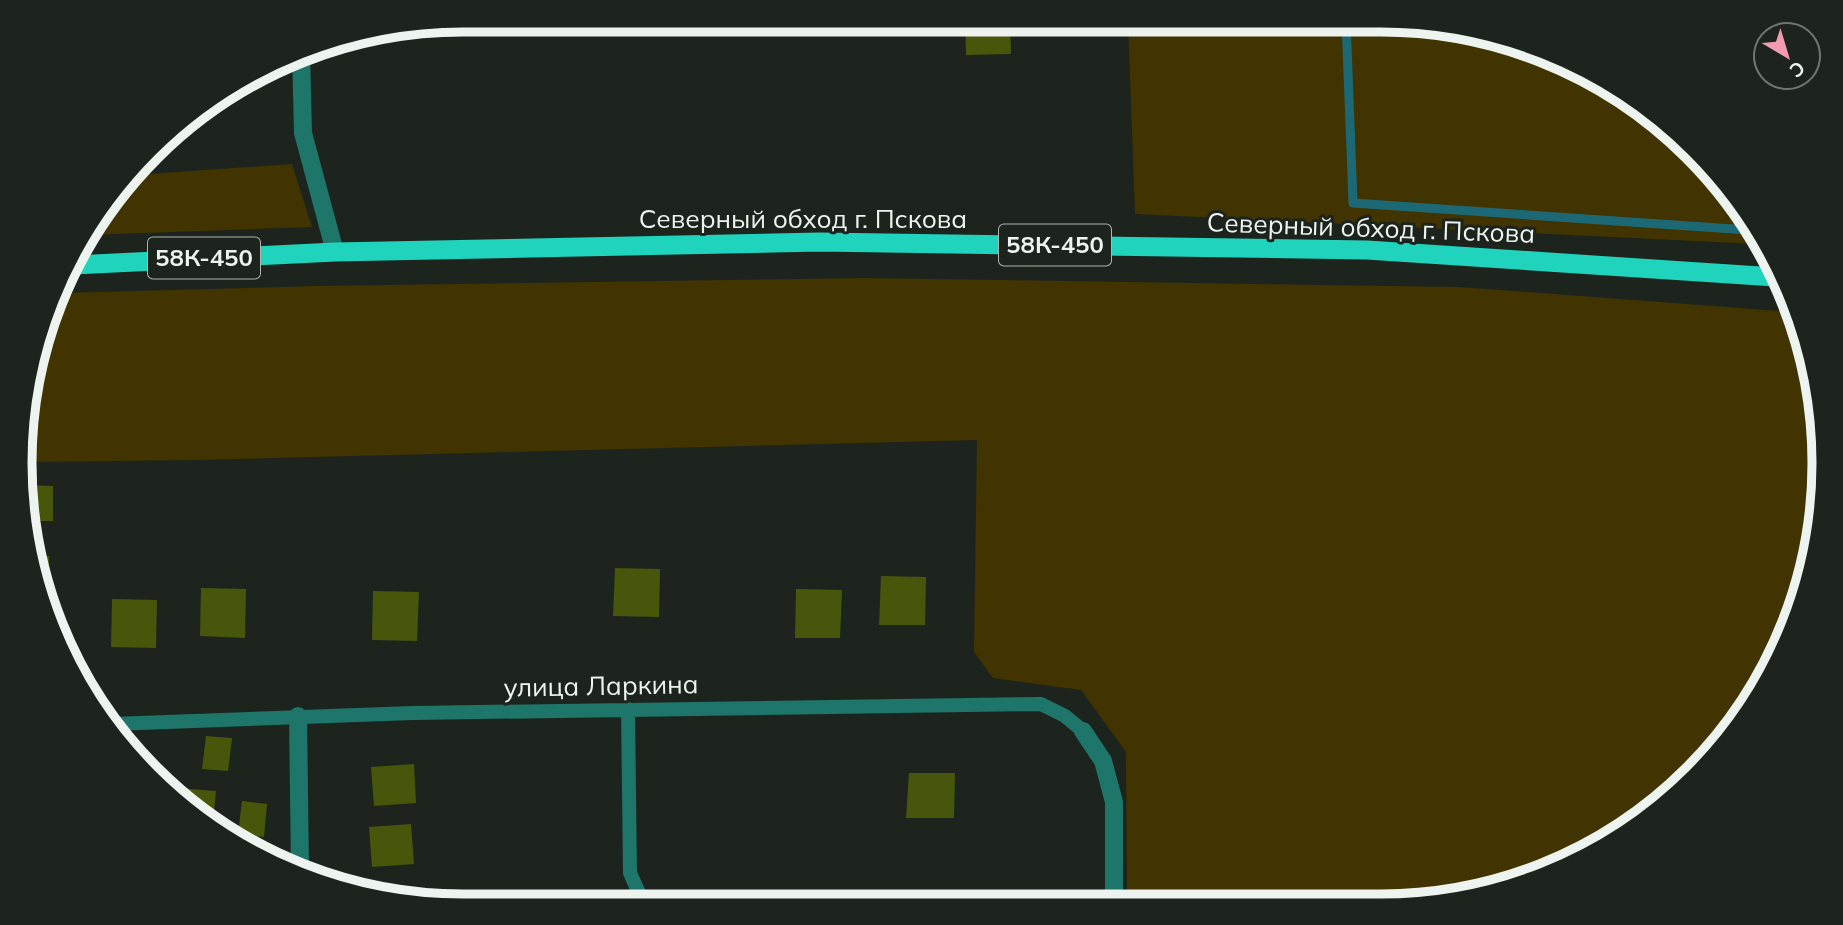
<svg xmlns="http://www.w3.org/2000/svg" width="1843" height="925" viewBox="0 0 1843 925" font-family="Mulish,sans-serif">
<rect width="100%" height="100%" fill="#1d241e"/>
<path fill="#413401" d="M1128,20H1409L1576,65L1713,170L1757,244L1135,214Z
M292,164L312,227L86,235L94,217L133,175Z
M865,278L1459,287L1795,312L1800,320L1823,491L1778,658L1732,733L1650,814L1550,872L1439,902L1127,903L1126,752L1081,690L993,678L974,652L977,440L196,460L25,462L28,376L62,293L316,286Z"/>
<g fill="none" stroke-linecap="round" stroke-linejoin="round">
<path stroke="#1c6875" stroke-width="9" d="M1346,20L1353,203L1748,230"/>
</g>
<path fill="#46570b" d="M965,20H1010L1011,54L966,55Z
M26,485L53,486V521H26Z
M34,556H49V591H44Z
M615,568L660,569L659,617L613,616Z
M881,576L926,577L925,625H879Z
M201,588L246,589L245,638L200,636Z
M796,589L842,590L840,638H795Z
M373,591L419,592L417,641L372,640Z
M112,599L157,600L156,648L111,647Z
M206,736L232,738L228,771L202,769Z
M414,764L416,803L374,806L371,767Z
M909,773H955L954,818H906Z
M164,787L216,791L213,822Z
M242,801L267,804L264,837L238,834Z
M411,824L414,864L372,867L369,827Z
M794,898L840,899L839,904H794Z"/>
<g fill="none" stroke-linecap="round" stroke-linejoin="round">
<path stroke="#1e7569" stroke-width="14" d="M628,709L630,873L644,904
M112,724L413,713L1041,704L1065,716L1083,731"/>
<path stroke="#1e7569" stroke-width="18" d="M301,53L303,133L335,252
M298,716L300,869
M1083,731L1103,761L1114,802V903"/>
<path stroke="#20d3bd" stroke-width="19" d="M74,265L335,252L820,242L1367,250L1775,277"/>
</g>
<g text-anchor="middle" stroke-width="6" stroke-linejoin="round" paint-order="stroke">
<g fill="#1d241e" stroke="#afb5b0" stroke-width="2">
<rect x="999" y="224.5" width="112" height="41" rx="5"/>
<rect x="148" y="237.5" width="112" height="41" rx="5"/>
</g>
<g font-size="24" font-weight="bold" fill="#edf3ee">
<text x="1055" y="253">58К-450</text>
<text x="204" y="266">58К-450</text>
</g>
<g font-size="26" fill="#edf3ee" stroke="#1d241e">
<text x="803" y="228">Северный обход г. Пскова</text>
<text transform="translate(1371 228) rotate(2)" y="9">Северный обход г. Пскова</text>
<text transform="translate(601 686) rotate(-1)" y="9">улица Ларкина</text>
</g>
</g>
<path d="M0 0H1843V925H0ZM463 32H1381A431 431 0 0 1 1812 463V463A431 431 0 0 1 1381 894H463A431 431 0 0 1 32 463V463A431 431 0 0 1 463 32Z" fill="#1d241e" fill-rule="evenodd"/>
<path fill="none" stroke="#edf3ee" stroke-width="9" d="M463 32H1381A431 431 0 0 1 1812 463V463A431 431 0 0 1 1381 894H463A431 431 0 0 1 32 463V463A431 431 0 0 1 463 32Z"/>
<g transform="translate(1787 56) rotate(142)"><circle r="33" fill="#1d241e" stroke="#707771" stroke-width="2"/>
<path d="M0-5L12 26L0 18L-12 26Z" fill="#f19ab0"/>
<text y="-10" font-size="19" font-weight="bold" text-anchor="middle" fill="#edf3ee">С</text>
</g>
</svg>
